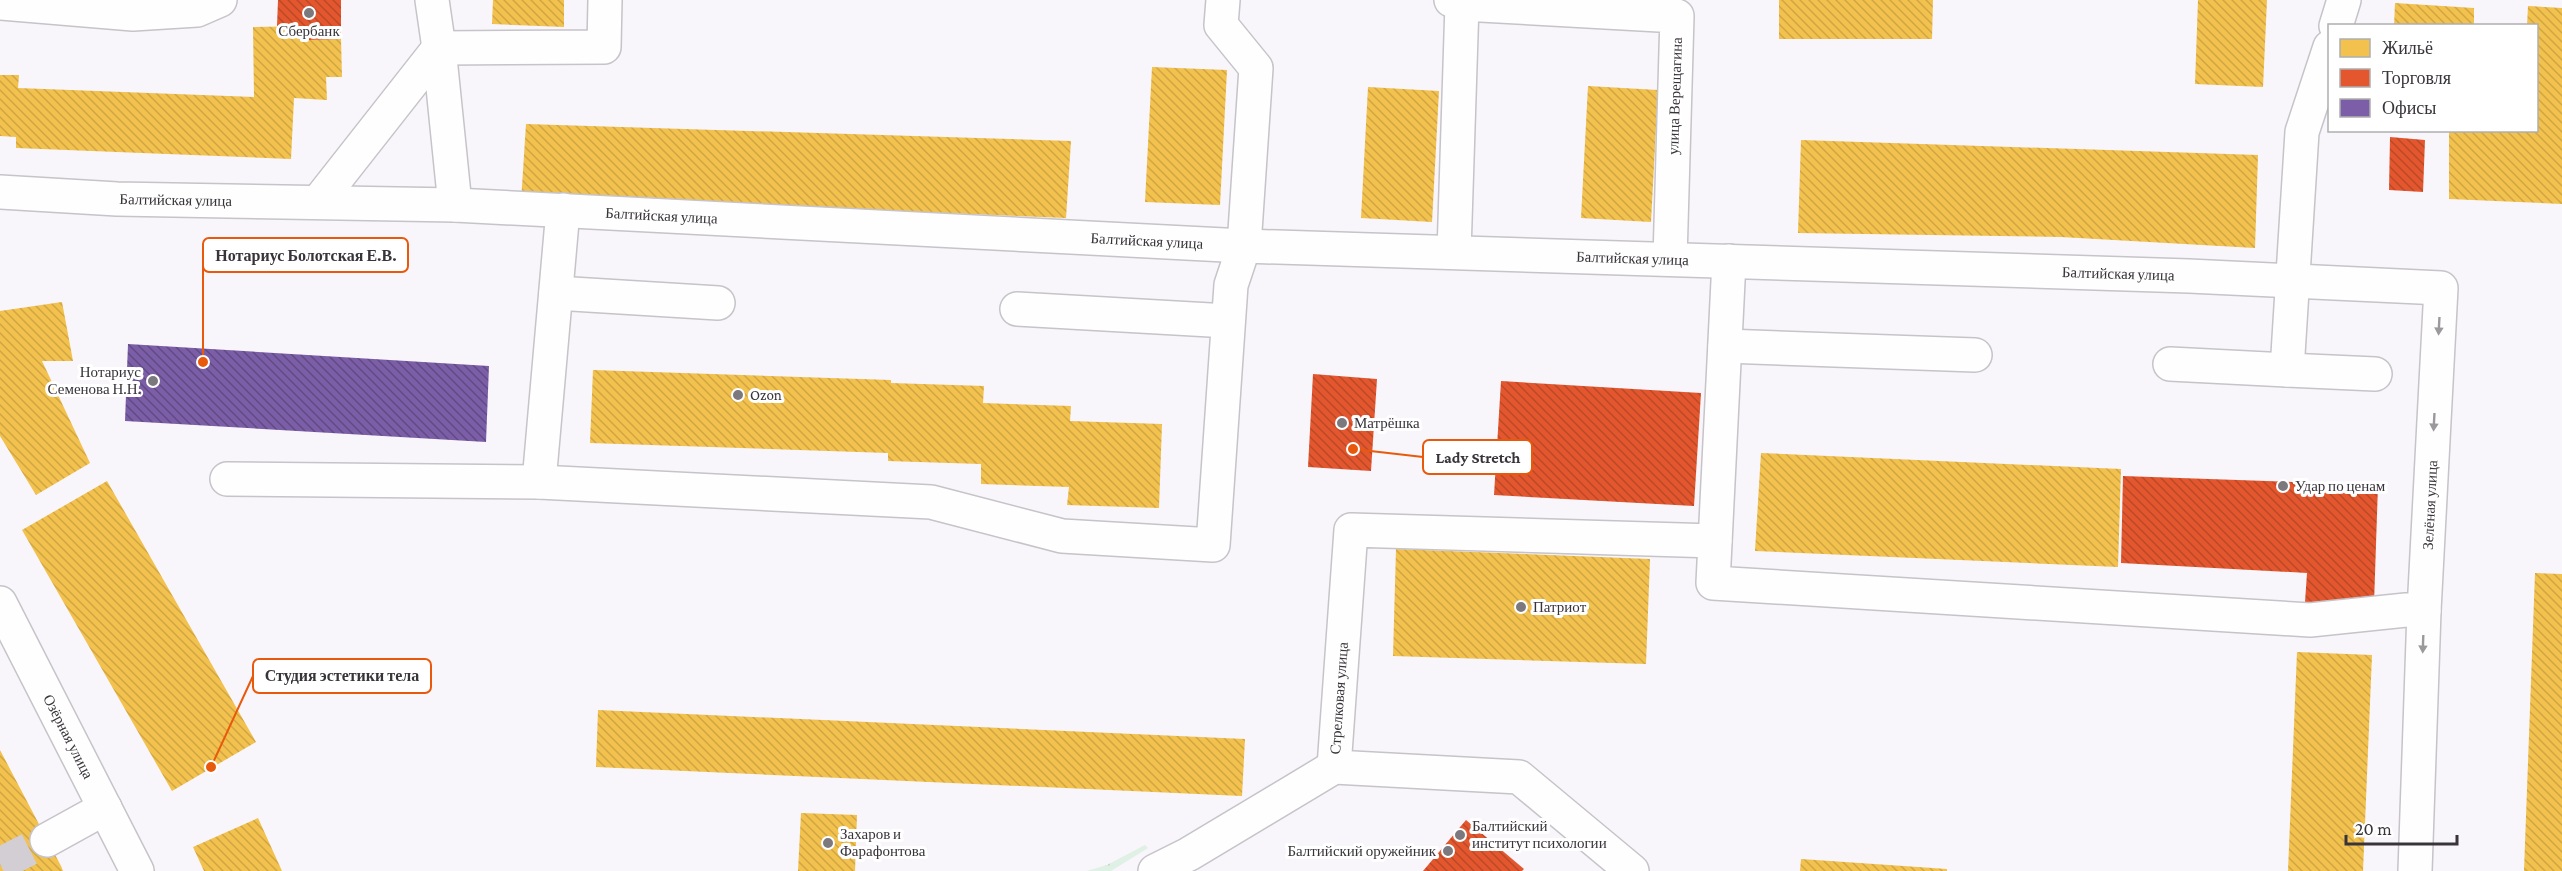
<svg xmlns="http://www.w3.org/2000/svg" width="2562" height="871" viewBox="0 0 2562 871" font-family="'Crimson Pro',serif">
<defs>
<pattern id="grass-tufts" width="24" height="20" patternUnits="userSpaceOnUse" patternTransform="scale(1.5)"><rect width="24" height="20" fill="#def1e4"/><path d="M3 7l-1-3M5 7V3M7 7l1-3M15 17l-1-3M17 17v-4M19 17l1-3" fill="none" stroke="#bfcfc4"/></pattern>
<pattern id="homes-back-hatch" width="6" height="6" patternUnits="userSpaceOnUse" patternTransform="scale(1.5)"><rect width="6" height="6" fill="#f2c14e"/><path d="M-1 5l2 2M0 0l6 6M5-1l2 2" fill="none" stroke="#d0a645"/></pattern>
<pattern id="shops-back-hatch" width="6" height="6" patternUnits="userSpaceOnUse" patternTransform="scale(1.5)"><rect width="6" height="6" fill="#e4572e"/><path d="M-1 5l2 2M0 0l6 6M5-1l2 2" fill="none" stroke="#ba4928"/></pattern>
<pattern id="offices-back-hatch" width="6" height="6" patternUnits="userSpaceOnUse" patternTransform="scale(1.5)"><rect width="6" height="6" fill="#7b5ea7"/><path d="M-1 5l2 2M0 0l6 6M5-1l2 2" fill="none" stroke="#604a82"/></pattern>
</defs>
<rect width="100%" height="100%" fill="#f8f5fb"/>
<path fill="url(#grass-tufts)" d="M1145,845L1148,848L1111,871H1087L1107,865Z"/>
<path fill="url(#homes-back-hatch)" d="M493,0H564V27L492,24Z
M1779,0H1933L1932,39H1779Z
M2198,0H2267L2263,87L2195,84Z
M2395,3L2474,8V26H2394Z
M2528,6L2562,8V204L2449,199V130H2536V26H2527Z
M308,26V40L341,39L342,77H326L327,100L294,98L291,159L16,148V137L0,136V75H19L18,88L254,97L253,27Z
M1152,67L1227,70L1220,205L1145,202Z
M1588,86L1658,90L1651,222L1581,218Z
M1368,87L1439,91L1432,222L1361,218Z
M526,124L1071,141L1066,218L920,212L521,202Z
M1801,140L2258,155L2255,248L2061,237L1798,233Z
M62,302L73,361H42L90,463L36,495L0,436V311Z
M593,370L891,380V383L984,386L983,403L1071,406L1070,421L1162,424L1159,508L1067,505L1069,487L981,484V464L888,461V453L590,443Z
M1761,453L2121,469L2118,567L1755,551Z
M107,481L256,742L172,791L22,530Z
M1396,549L1650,559L1646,664L1393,656Z
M2535,573L2562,574V871H2524Z
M2297,652L2372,655L2363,871H2288Z
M598,710L1245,739L1242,796L596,767Z
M0,750L61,866L63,871H0Z
M801,813L857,815L855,871H798Z
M258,818L282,871H204L193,847Z
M1801,859L1947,869V871H1800Z"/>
<path fill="url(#shops-back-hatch)" d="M278,0H341V39L308,40V26H277Z
M2390,137L2425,140L2423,192L2389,190Z
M1313,374L1377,379L1371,471L1308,467Z
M1501,381L1701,393L1694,506L1494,495Z
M2123,476L2378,485L2374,604L2305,602L2307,573L2121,563Z
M1466,820L1524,869L1522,871H1423Z"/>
<path fill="url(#offices-back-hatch)" d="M128,344L489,366L486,442L125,421Z"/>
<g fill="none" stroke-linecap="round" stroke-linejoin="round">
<path stroke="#d2ced4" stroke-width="33" stroke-dasharray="33 16" stroke-linecap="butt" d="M0,864L47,840"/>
<defs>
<g id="minor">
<path d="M432,0L439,48L455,205"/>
<path d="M1451,0L1462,4L1677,16L1670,259"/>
<path d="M0,3L133,14L197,10L220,0"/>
<path d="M2336,26L2344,0"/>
<path id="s1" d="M0,192L117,199L455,205L1244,246L2189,276L2441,288L2424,611L2415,871"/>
<path d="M318,202L439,48L604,47L605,0"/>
<path d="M1454,252L1462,4"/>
<path d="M1729,261L1713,583L2310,620L2406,610L2424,611"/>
<path d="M556,293L718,303"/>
<path d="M1017,309L1228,321"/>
<path d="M1725,346L1975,355"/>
<path d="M2170,364L2287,370L2302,132L2330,47"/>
<path d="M2287,370L2375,374"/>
<path d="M227,479L539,482L563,210"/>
<path d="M539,482L931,502L1062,536L1213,545L1231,285L1244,246L1256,68L1221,25L1223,0"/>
<path id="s2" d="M0,603L137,871"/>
<path id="s3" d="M1334,767L1351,530L1715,541"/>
<path d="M1334,767L1519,777L1632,871"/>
<path d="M47,840L105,808"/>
<path d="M1155,871L1189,854L1334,767"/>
</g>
</defs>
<use href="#minor" stroke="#c6c3c9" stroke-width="36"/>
<use href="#minor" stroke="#fefefe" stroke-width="33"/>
</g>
<defs><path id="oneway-solid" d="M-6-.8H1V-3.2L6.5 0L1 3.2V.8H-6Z" transform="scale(1.5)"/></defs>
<g fill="#9b999c">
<use href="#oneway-solid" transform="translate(2439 326) rotate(93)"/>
<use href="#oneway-solid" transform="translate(2434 422) rotate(93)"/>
<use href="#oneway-solid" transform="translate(2423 644) rotate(92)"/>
</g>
<g fill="#7b787e" stroke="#fff" stroke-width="2">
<circle cx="309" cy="13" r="6"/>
<circle cx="153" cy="381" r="6"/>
<circle cx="738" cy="395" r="6"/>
<circle cx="1342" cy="423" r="6"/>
<circle cx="2283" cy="486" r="6"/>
<circle cx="1521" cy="607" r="6"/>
<circle cx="1460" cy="835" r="6"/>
<circle cx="828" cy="843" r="6"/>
<circle cx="1448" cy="851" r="6"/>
</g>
<g text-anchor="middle" stroke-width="6" stroke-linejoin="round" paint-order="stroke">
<g font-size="15" fill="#38343a" stroke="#fff" text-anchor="start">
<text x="309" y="36" text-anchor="middle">Сбербанк</text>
<text x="141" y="377" text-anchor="end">Нотариус<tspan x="141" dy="17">Семенова Н.Н.</tspan></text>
<text x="750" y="400">Ozon</text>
<text x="1354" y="428">Матрёшка</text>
<text x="2295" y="491">Удар по ценам</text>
<text x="1533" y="612">Патриот</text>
<text x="1472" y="831">Балтийский<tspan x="1472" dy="17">институт психологии</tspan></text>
<text x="840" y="839">Захаров и<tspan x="840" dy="17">Фарафонтова</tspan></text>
<text x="1436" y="856" text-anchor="end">Балтийский оружейник</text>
</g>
<g font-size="15" fill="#38343a" stroke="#fff">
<text transform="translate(1675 96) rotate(-88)" y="5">улица Верещагина</text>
<text dy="5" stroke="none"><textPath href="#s1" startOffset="176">Балтийская улица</textPath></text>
<text dy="5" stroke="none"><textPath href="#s1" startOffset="662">Балтийская улица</textPath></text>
<text dy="5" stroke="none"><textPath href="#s1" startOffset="1148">Балтийская улица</textPath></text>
<text dy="5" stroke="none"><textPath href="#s1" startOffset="1634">Балтийская улица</textPath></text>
<text dy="5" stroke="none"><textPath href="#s1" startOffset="2120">Балтийская улица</textPath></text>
<text transform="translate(2430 505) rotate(-87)" y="5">Зелёная улица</text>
<text dy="5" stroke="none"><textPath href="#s3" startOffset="69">Стрелковая улица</textPath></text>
<text dy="5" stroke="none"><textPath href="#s2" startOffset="150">Озёрная улица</textPath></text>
</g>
</g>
<path fill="none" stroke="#e8590c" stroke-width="2" d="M203 362L203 255M1353 449L1423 457M211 767L253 676"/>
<g fill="#e8590c" stroke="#fff" stroke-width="2">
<circle cx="203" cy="362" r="6"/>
<circle cx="1353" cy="449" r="6"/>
<circle cx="211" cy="767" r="6"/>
</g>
<g fill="#fff" stroke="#e8590c" stroke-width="2">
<rect x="203" y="238" width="205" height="34" rx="6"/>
<rect x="1423" y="440" width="109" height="34" rx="6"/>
<rect x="253" y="659" width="178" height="34" rx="6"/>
</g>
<g font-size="16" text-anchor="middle" font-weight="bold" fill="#38343a">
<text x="306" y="261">Нотариус Болотская Е.В.</text>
<text x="1478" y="463">Lady Stretch</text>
<text x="342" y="681">Студия эстетики тела</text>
</g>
<rect x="2328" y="24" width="210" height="108" fill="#ffffff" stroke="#afaeb0" stroke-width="1.5"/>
<rect x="2340" y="39" width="30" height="18" fill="#f2c14e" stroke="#afaeb0" stroke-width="1.5"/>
<text x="2382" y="54" font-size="18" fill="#38343a">Жильё</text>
<rect x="2340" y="69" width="30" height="18" fill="#e4572e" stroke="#afaeb0" stroke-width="1.5"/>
<text x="2382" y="84" font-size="18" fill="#38343a">Торговля</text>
<rect x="2340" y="99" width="30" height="18" fill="#7b5ea7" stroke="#afaeb0" stroke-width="1.5"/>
<text x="2382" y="114" font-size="18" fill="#38343a">Офисы</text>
<path d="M2346 835v9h111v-9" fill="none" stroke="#38343a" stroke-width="3"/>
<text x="2355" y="835" font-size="18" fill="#38343a" stroke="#ffffff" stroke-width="4.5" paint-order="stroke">20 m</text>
</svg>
